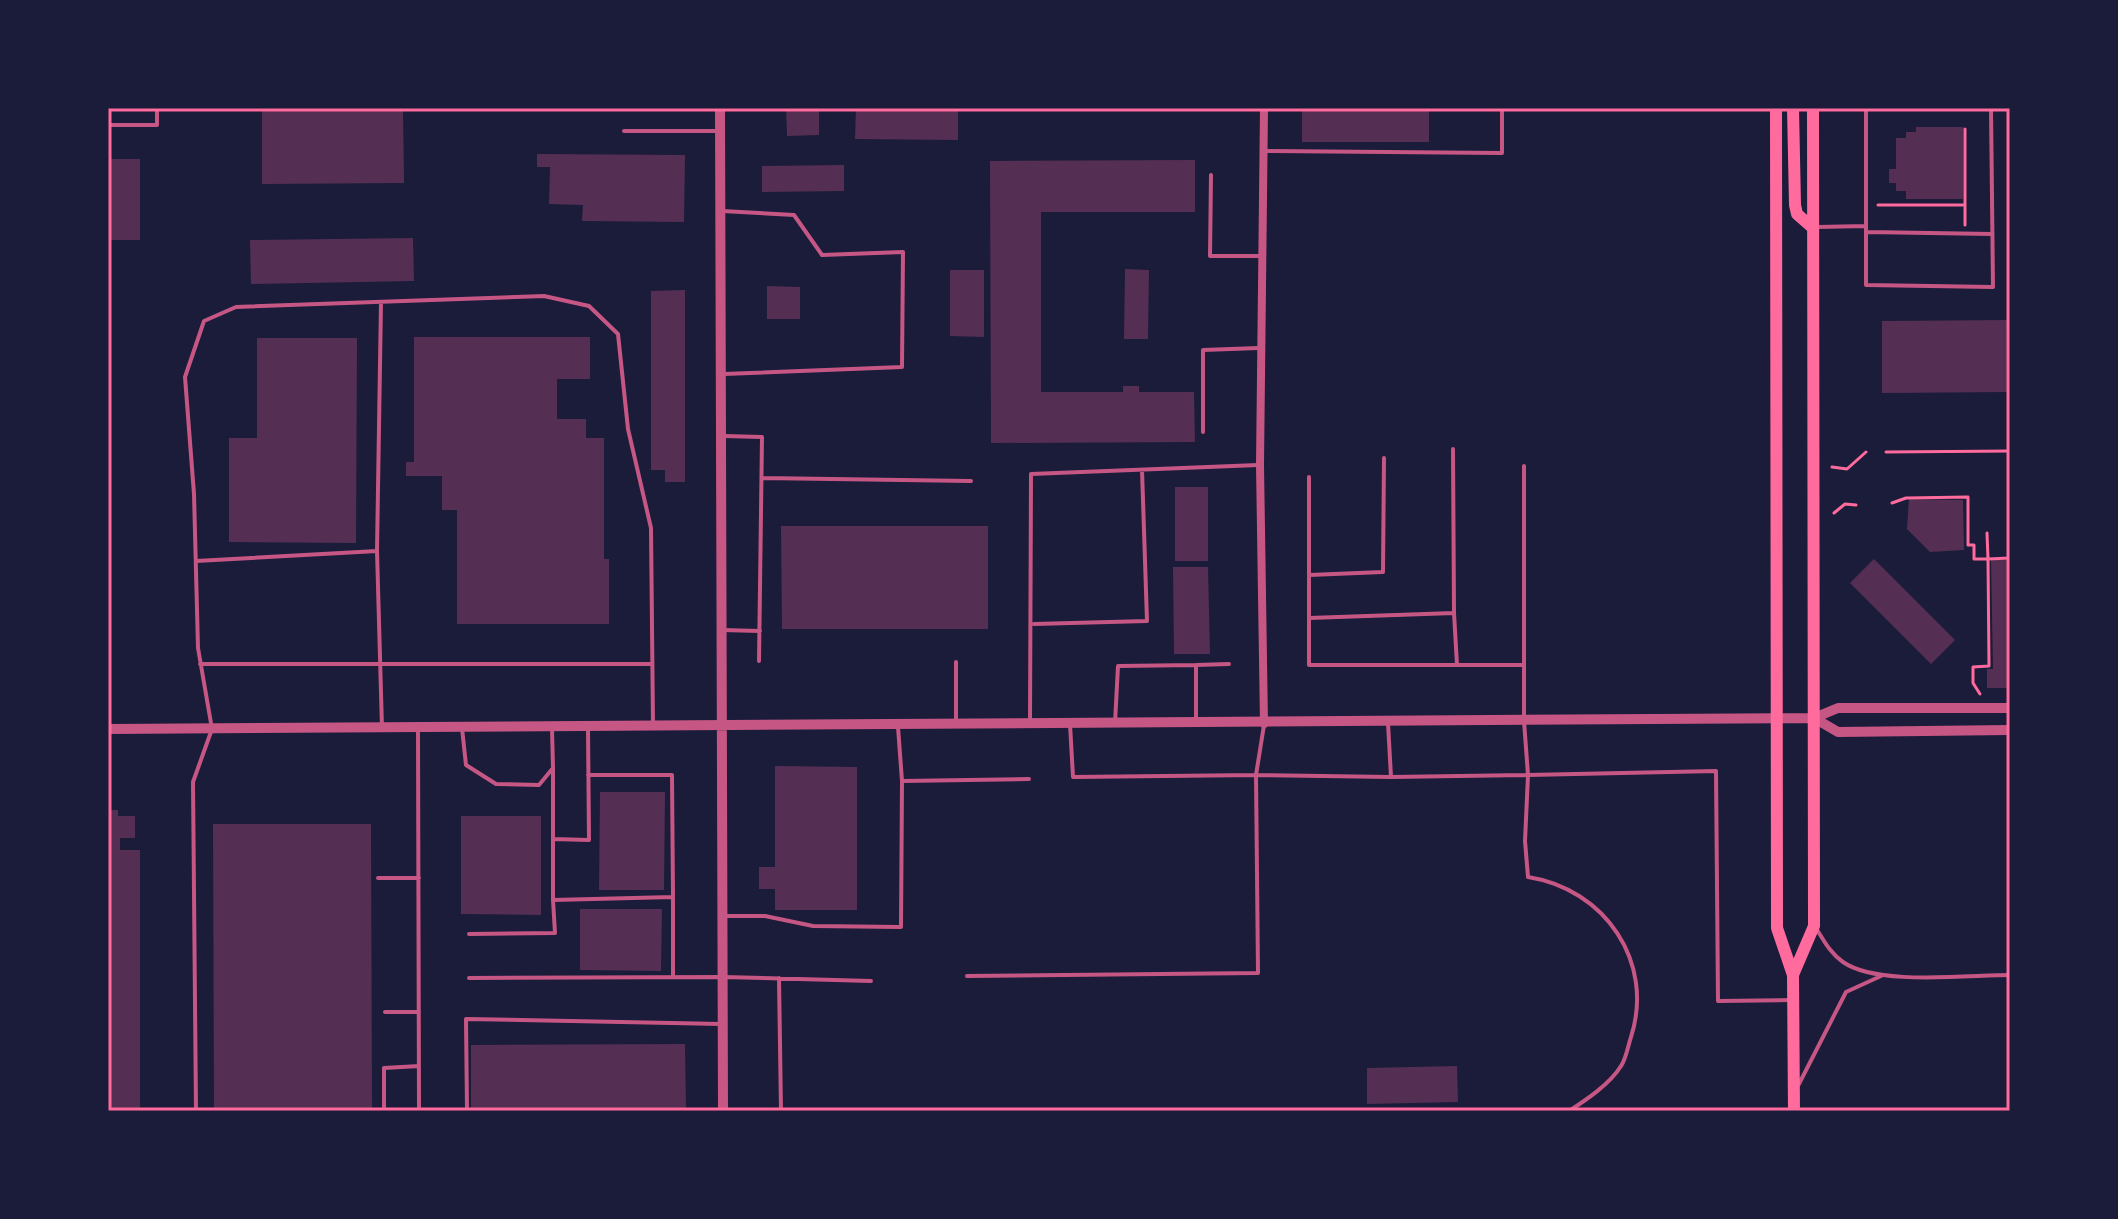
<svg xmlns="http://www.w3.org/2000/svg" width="2118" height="1219" viewBox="0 0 2118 1219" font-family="'Libre Baskerville',serif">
<rect width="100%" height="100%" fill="#1b1b3a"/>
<path fill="#542f53" d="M262,108H403L404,183L262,184Z
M786,108H819V135L787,136Z
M856,108H958V140L855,139Z
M1302,108H1429V142H1302Z
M1916,127H1963V199H1906V191H1896V183H1889V169H1896V138H1906V132H1916Z
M537,154L685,155L684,222L582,221L583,205L549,204L550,167H537Z
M108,159H140V240H108Z
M1195,160V212H1041V392H1123V386H1139V392H1194L1195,442L991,443L990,161Z
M844,165V191L762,192V166Z
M413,238L414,281L251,284L250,240Z
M1125,269L1149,270L1148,339H1124Z
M950,270H984V337L950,336Z
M767,286L800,287V319H767Z
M685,290V482H665V470H651V291Z
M2010,320V392L1882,393V321Z
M414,337H590V379H557V419H586V438H604V559H609V624H457V510H442V476H406V462H414Z
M257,338H357L356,543L229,542V438H257Z
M1175,487H1208V561H1175Z
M1909,499L1963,500L1964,550L1930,552L1907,529Z
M781,526H988V629H782Z
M1874,559L1955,640L1931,664L1850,583Z
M1991,560H2010V688H1987V669H1993Z
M1173,567H1208L1210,654H1174Z
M775,766L857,767V910H775V889H759V867H775Z
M600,792H665L664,890H599Z
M108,810H118V816H135V838H120V850H140V1111H108Z
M461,816H541V915L461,914Z
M213,824H371L372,1111H214Z
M580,909H662L661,971L580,970Z
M685,1044L686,1109L471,1110V1045Z
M1457,1066L1458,1102L1367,1104V1068Z"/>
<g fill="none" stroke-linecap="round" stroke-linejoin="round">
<path stroke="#ff6b9d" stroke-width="3" d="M1965,129V225
M1878,205H1965
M1886,452L2010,451
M1832,467L1847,469L1866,452
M1892,503L1906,498L1968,497V545H1974V559H1988L1989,666L1973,667V683L1980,694
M1834,513L1845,504L1856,505
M1987,533L1988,559L2010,558"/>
<path stroke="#c65784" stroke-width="4" d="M1866,108V285L1993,287L1991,108
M108,125H157V108
M624,131H718
M1264,151L1502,153V108
M1211,175L1210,256H1260
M722,211L794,215L822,255L903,252L902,367L724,374
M1817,227L1866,226
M1867,232L1992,234
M381,302L377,551L382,728
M1203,432V350L1259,348
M724,436L762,437L759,661
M1309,477V665H1524
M762,478L971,481
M196,561L377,551
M1309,575L1383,572L1384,458
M1454,613L1457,665
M1309,618L1454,613L1453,449
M1034,624L1147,621L1142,470
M722,630L760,631
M956,662V723
M200,664H652
M1196,665L1229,664
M1030,723L1031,474L1258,465
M1115,723L1118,666L1196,665V721
M1388,723L1391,777L1528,775L1524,721V466
M1264,725L1256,775L1391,777
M898,727L902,781L1029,779
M418,728L419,1111
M462,728L466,765L496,784L539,785L553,768L552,728
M553,768V900L673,897V977
M588,775H672L673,896
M553,839L589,840L588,728
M378,878H419
M723,916H765L813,926L901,927L902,781
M1816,928C1824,941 1830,953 1843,962C1877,986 1968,975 2010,975
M469,934L555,933L553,900
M967,976L1258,973L1256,775L1073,777L1070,724
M469,978L723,977L871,981
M779,978L781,1111
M385,1012H419
M1799,1084L1846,992L1881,976
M196,1111L193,782L212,729L198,648L194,494L185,377L204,321L236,307L544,296L589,306L618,334L628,429L651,528L653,725
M384,1111V1068L419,1066
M467,1111L466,1019L721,1024
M1569,1111C1586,1100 1610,1084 1621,1066C1626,1059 1628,1046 1631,1037C1655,962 1605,889 1528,877L1525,841L1528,775L1716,771L1718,1001L1791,1000"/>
<path stroke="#c65784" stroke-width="8" d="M1264,108L1260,465L1264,724"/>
<path stroke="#c65784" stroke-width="10" d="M720,108L723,1111
M1814,718L1838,732L2010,730
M108,729L1814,718L1838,708H2010"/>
<path stroke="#ff6b9d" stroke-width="12" d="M1776,108L1777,928L1793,975L1794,1111
M1793,108L1795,205L1797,214L1813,228
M1793,975L1814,926L1813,108"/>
</g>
<rect width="2118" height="1219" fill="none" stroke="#1b1b3a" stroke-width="220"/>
<rect x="110" y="110" width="1898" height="999" fill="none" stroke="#ff6b9d" stroke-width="3"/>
</svg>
